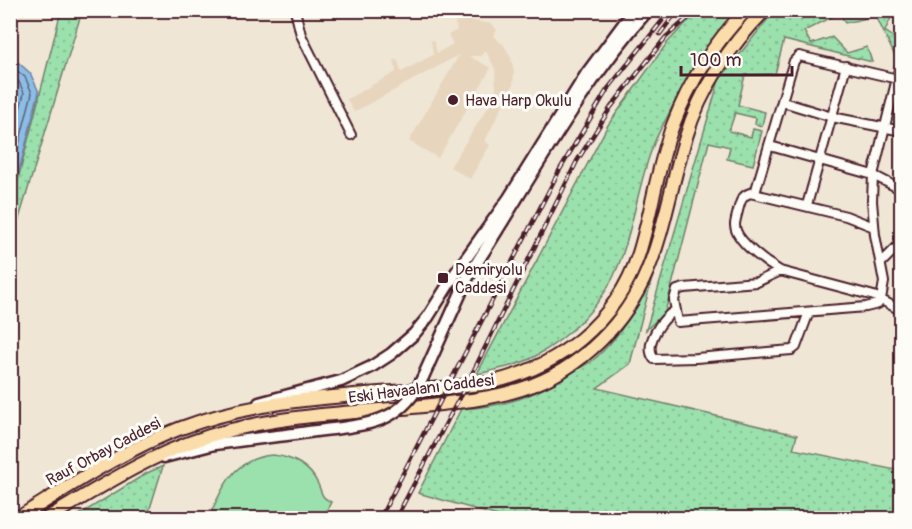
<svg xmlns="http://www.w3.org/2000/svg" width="912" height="529" viewBox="0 0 912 529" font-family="Pangolin,sans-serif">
<defs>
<pattern id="grass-dots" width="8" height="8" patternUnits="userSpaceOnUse" patternTransform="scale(1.5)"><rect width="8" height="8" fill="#9be1ad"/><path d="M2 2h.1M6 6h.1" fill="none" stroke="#87c195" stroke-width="1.8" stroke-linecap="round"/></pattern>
</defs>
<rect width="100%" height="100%" fill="#f0e6d5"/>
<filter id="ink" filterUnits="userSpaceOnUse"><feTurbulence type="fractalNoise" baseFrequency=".0167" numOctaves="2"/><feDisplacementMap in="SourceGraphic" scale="12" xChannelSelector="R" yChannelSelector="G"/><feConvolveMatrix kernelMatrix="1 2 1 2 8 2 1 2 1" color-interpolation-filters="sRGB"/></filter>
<g filter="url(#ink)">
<path fill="#e7d6bd" d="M468,20L492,24L497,30L493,36L504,45L511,58L514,72L513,85L485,141L490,145L470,179L450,167L488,107L496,89L495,69L486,51L480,56H469L491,68L438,158L409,141L459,55L354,112L347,99L396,72L394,59L398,61L401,72L433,55L431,40L434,41L437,53L453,44L448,35L457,30L455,22Z"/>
<path fill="url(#grass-dots)" stroke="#72806c" stroke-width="1.5" d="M61,11H82L11,245V207Z
M704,11H737C707,45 690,72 669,113C664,124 657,134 653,146C638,184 634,226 619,264C604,304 570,337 534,357C517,366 496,370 477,374L608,125L667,43L686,23Z
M777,11H894L885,31L899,41L894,54L876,16L845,23L840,13L804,31L811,44L832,37L847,53L867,47L872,62L784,40L775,74L745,75L738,105L765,112L762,126L755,124L756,118L735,113L729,131L751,137L753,129L762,131L753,165L727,159L730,147L709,142L665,312L646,330L719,80L772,14Z
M653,274L630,364L597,388L797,435L793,449L901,471V518H505L418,493L461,409C502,406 525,400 561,379C571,372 583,367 593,360C620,338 638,305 653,274Z
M163,466L147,518H74L147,473Z"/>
<path fill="#9be1ad" stroke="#72806c" stroke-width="1.5" d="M273,455C292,457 310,466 318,484C323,495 320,496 331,502L323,518H208C224,487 232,458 273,455Z"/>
<path fill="#8abee7" stroke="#707e9c" stroke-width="1.5" d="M11,56L30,73L39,92L11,203Z"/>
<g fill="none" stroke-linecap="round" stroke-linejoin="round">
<path stroke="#645f76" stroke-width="1.5" d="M10,65L25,77L32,93L10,179
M10,74L19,82L24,93L10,148"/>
<defs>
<path id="minor" d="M295,10L301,35L351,135
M783,102L832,117L902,131
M770,146L873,175L902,190
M755,193L790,74L794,61L799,56L902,80
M807,205L846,66
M874,227L846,216L750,193C741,196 740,203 738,211C737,215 735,221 735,225C735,241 768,264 780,271L874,296L902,311
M881,263L902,242
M780,271L757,282L684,288L677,290L674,300L678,322L866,307L878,304L881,299L884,282L875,235L872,201L873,175L902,58
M676,310C662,318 643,344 654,359L696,358L792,350L796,347L809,312"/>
<path id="secondary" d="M423,377L468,277L476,264C531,178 580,87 648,10
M259,403L341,381L371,367L391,354L414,334L428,317L455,274L509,198L587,73L634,10
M164,457L215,444L277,436"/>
<path id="trunk" d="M18,518C70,486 123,450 181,428C279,391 386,397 488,383C558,368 616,323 639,253C652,211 657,167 673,125C689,83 714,43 746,10
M48,518C107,483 163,446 231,430C293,414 359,413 423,406C494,398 548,393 601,340C661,281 662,212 686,137C700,90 730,45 765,10"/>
</defs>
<use href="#minor" stroke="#4a1f2b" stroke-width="12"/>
<use href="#secondary" stroke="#4a1f2b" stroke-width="15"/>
<use href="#trunk" stroke="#4a1f2b" stroke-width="16"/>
<use href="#minor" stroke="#fdfcf7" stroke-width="8"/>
<use href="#secondary" stroke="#fdfcf7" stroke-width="10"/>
<use href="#trunk" stroke="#fbddab" stroke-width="12"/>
<defs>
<path id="rail" d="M660,34L678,10
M380,518L559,171L607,90L662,21
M396,518L474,370L577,161L611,107L666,37L697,10"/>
</defs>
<use href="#rail" stroke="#4a1f2b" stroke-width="4.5"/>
<use href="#rail" stroke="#fdfcf7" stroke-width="2" stroke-dasharray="7" stroke-linecap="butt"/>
<defs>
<path id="secondary-bridge" d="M277,436C296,434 314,431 333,429C374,424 404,419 423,377"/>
</defs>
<use href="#secondary-bridge" stroke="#4a1f2b" stroke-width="15" stroke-linecap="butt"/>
<use href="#secondary-bridge" stroke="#fdfcf7" stroke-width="10"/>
</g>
</g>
<g fill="#4a1f2b" stroke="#fdfcf7" stroke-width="2">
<circle cx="453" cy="100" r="6"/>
<rect x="437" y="272" width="12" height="12" rx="3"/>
</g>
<g text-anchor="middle" stroke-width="6" stroke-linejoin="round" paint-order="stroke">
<g font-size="16" fill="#4a1f2b" stroke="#fdfcf7" text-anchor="start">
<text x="465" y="106">Hava Harp Okulu</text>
<text x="455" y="275">Demiryolu<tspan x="455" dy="18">Caddesi</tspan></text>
</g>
<g font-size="16" fill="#4a1f2b" stroke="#fdfcf7">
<text transform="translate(421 388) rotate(-7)" y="6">Eski Havaalanı Caddesi</text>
<text transform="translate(103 451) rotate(-28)" y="6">Rauf Orbay Caddesi</text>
</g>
</g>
<rect width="912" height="529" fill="none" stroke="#fdfcf7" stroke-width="36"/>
<rect x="18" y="18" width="876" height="493" fill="none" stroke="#4a1f2b" stroke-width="2" filter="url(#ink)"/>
<path d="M681 66v9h111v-9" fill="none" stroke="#4a1f2b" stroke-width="3"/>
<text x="690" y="66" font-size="18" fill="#4a1f2b" stroke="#fdfcf7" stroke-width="4.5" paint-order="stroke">100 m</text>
</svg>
